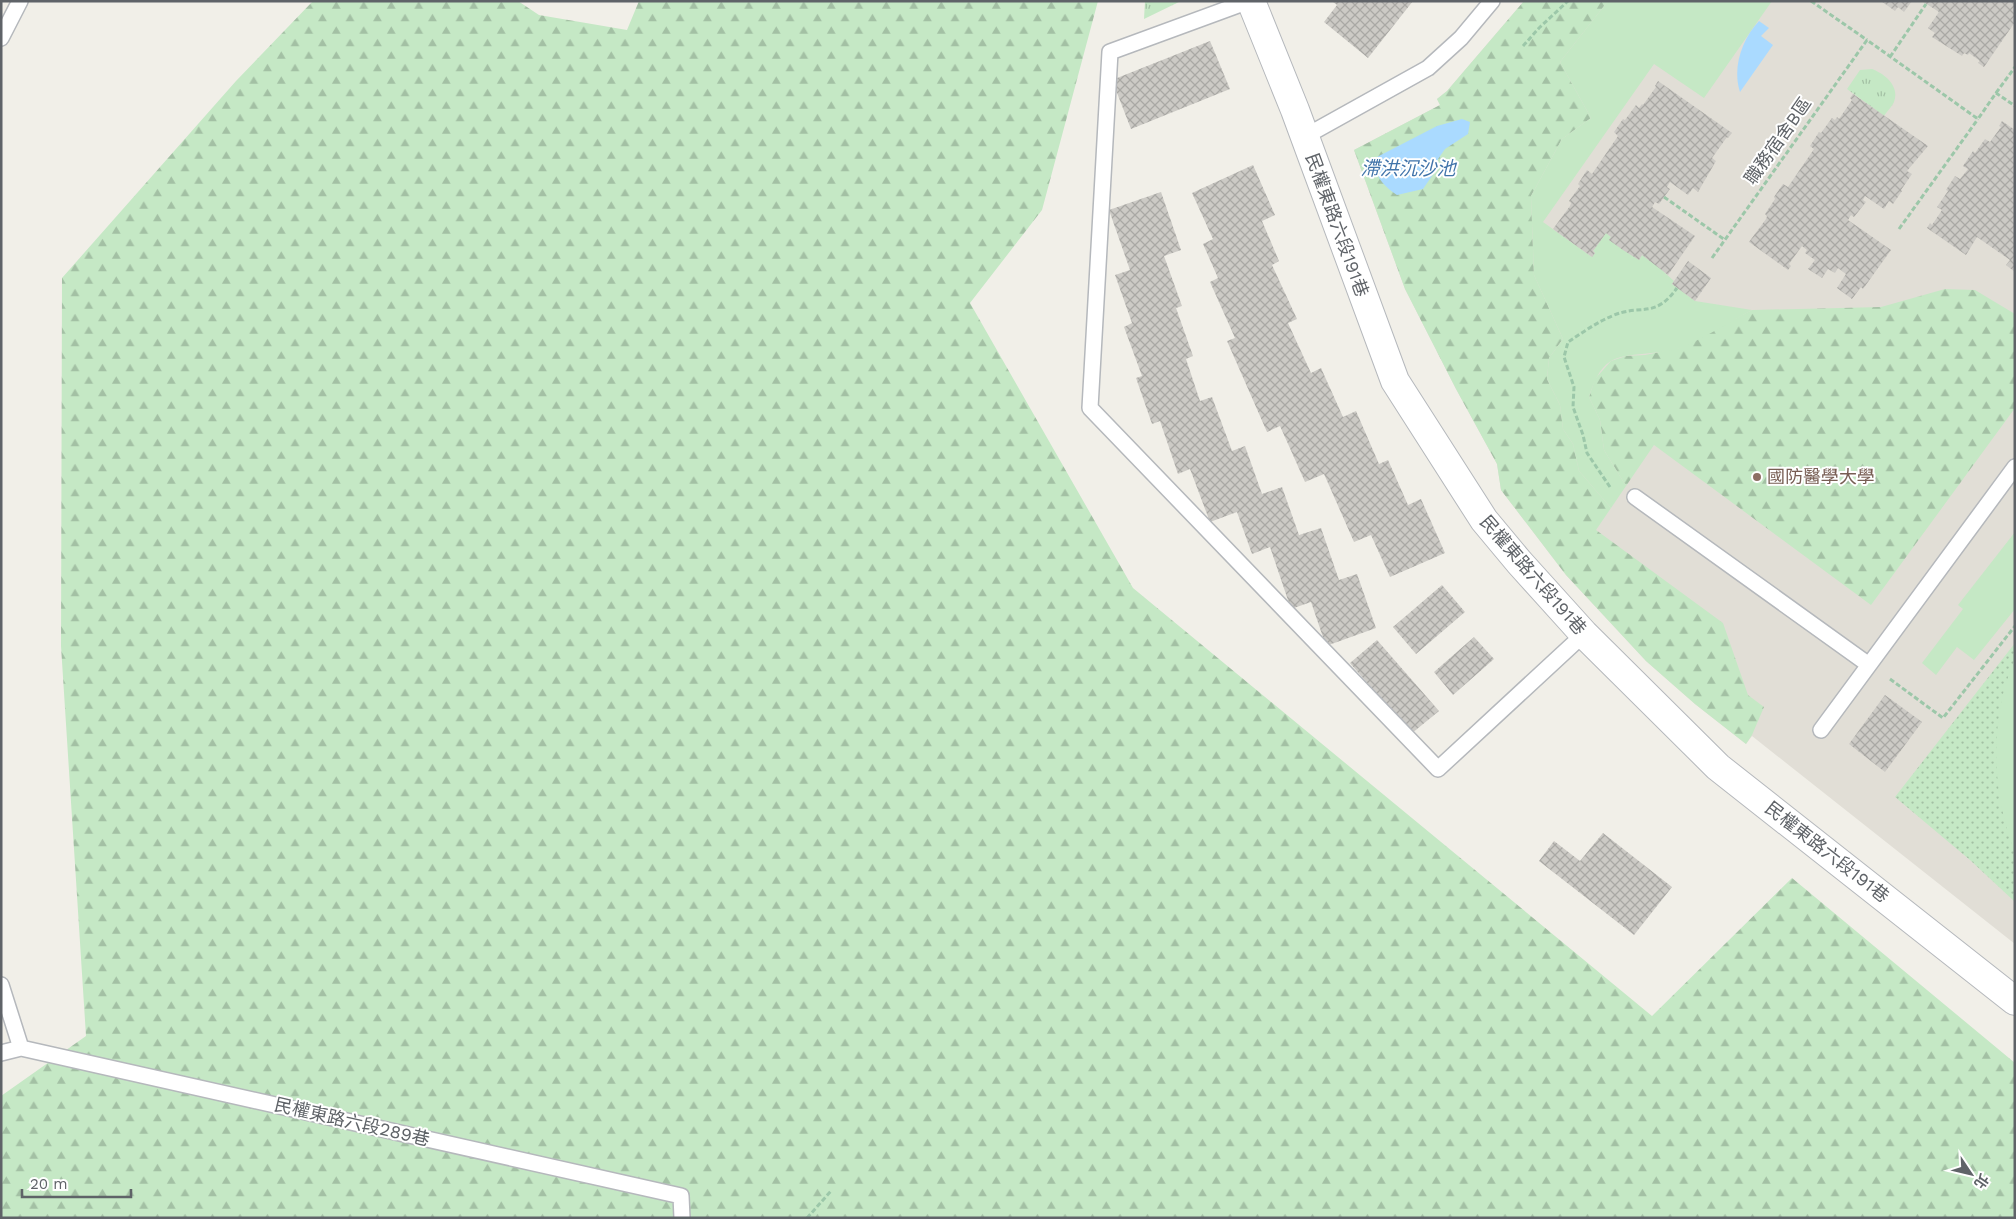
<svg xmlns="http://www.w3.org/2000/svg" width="2016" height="1219" viewBox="0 0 2016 1219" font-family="'Work Sans','Noto Sans TC',sans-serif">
<defs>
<pattern id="grass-dots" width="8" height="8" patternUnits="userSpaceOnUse" patternTransform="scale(1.25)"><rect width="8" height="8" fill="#c5e8c5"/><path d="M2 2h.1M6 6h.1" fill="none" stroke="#a3c0a4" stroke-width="1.8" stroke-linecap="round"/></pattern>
<pattern id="forest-firs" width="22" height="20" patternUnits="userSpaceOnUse" patternTransform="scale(1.25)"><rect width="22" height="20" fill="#c5e8c5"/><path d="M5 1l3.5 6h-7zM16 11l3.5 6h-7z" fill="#a3c0a4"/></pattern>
<pattern id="park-tufts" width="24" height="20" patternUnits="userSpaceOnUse" patternTransform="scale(1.25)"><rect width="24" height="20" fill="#c5e8c5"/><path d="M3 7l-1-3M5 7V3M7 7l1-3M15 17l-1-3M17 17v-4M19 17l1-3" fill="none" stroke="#a3c0a4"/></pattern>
<pattern id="building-cross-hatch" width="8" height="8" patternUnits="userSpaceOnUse" patternTransform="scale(1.25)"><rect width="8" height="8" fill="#cccac5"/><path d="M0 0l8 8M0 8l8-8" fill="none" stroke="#a9a8a4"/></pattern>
</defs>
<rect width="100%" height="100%" fill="#f1efe8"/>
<path fill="#e1ded6" d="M1524,1H2015V944L1752,736L1746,744L1695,704L1646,661L1566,575L1501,490L1497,464L1456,389L1405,289L1354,150L1440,105L1437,99L1447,91Z"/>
<path fill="url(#grass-dots)" d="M2015,643V902L1970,860L1895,797Z"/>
<path fill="url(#forest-firs)" d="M313,1H518L539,15L627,30L639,1H1098L1042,210L970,303L1133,588L1652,1016L1792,878L2015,1063V1218H1V1096L86,1036L61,646L62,278L236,81Z
M1524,1H1608L1560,62L1591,118L1562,139L1531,196L1534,275L1563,339L1549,358L1547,379L1560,405L1563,429L1573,444L1579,471L1611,508L1596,530L1723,623L1748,695L1764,707L1752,735L1746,744L1695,704L1646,661L1566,575L1501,490L1497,464L1456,389L1405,289L1354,150L1440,105L1437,99L1447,91Z
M1945,289L1975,290L2015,314V408L1871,605L1654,445L1626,486L1604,450L1600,420L1589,397L1595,379L1611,361L1626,356L1645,355L1679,348L1752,310L1881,307Z"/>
<path fill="url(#park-tufts)" d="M1145,1H1181L1144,19Z
M1872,69C1885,74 1900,86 1894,102C1892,107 1887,111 1884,116L1847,89L1860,70Z"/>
<path fill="#c5e8c5" d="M1608,1H1772L1704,98L1654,64L1543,222L1592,257L1595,253L1593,251L1606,233L1611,237L1609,240L1639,260L1642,255L1664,271V272L1674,281L1672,284L1695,301L1752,310C1729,322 1705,338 1680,348C1662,355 1625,352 1611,361C1599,368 1593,384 1589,397L1600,420L1604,450L1626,486L1611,508L1579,471L1573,444L1563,429L1560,405L1547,379L1549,358L1563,339L1534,275L1531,196L1562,139L1591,118L1560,62Z
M2015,532V609L1974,660L1957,647L1936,675L1922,663L1963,609L1958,605Z
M2015,658V853C1996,803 1991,751 2002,698C2005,685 2010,671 2015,658Z"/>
<path fill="#aadaff" d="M1759,21L1769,28L1761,36L1773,45L1740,92C1732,68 1742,39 1759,21Z
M1462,119L1470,122L1468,134L1445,149L1438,159L1434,173L1423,189L1397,195C1384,186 1371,174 1377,157L1437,126Z"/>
<path fill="url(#building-cross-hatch)" d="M1332,1H1413L1368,58L1324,22L1337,5Z
M1881,1H1912L1904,12L1898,7L1895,11Z
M1922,1H2015V22L1984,67L1978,63L1980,61L1969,53L1968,55L1964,53L1962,56L1932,37L1935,33L1928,28L1939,12Z
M1210,41L1230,89L1131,129L1112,80Z
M1658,81L1732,133L1728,138L1727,137L1712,158L1716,161L1698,192L1693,188L1688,195L1670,182L1667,187L1670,189L1659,204L1655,202L1652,207L1695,236L1668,275L1642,255L1639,260L1623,250L1609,240L1611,237L1606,233L1593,251L1595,253L1592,257L1553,229L1570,206L1571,203L1569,201L1580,186L1578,184L1587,170L1592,174L1618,136L1614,132L1623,119L1625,120L1636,105L1639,108L1642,104L1643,105L1656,87L1655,86Z
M1853,94L1928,146L1907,171L1912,174L1901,190L1902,191L1893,204L1889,201L1884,209L1865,196L1863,200L1866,202L1854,217L1851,215L1848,220L1891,250L1863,289L1861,287L1852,299L1837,288L1846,274L1838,268L1835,273L1828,269L1822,278L1808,269L1815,260L1805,253L1807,250L1802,246L1789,264L1791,266L1788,270L1749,242L1766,219L1767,216L1765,214L1775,199L1774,197L1783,184L1788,187L1814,149L1810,146L1819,132L1821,133L1832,118L1835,120L1837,117L1839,119L1852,100L1850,98Z
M2002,121L2015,130V272L2006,265L2010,260L1977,237L1966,255L1927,228L1930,223L1932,225L1942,210L1937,207L1948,191L1946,190L1955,176L1960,179L1968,169L1963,166L1973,151L1975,153L1985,139L1990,142L2001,127L1999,126Z
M1253,165L1275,215L1262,221L1279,261L1272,265L1297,319L1288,323L1311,373L1321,368L1343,417L1356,411L1379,464L1388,460L1408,505L1421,499L1445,553L1390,577L1371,535L1354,542L1324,474L1305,482L1280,426L1267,432L1227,341L1235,338L1210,282L1218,278L1203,244L1213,239L1192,193Z
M1161,192L1181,250L1164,256L1182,306L1176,308L1193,356L1186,359L1200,401L1212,397L1232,451L1245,446L1262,494L1282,487L1299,535L1321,528L1339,580L1357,574L1376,628L1326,646L1311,602L1291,609L1270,547L1252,554L1237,512L1210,522L1190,469L1178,474L1160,421L1152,424L1136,378L1142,376L1124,327L1132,323L1115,275L1130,270L1109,210Z
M1688,261L1711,278L1695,301L1672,284Z
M1442,585L1465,612L1416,654L1393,627Z
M1474,637L1494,659L1453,695L1434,672Z
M1377,640L1439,711L1411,734L1350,663Z
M1885,695L1922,722L1885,772L1849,744Z
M1603,833L1672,887L1634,935L1539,861L1554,841L1580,861Z"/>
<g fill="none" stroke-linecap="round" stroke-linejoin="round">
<defs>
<path id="service" d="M1249,1L1110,52L1090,408L1438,769L1584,634
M1,38L20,1
M1304,137L1428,68L1461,38L1492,1
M1635,497L1869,665
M1821,730L2015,467
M1,985L21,1048
M1,1053L21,1048L681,1196L682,1218"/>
<path id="minor" d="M1251,1L1295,110L1395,381L1484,520L1519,562L1584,634L1718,767L2015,1001"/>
</defs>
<use href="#service" stroke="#b5b8bc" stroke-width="18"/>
<use href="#minor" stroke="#b5b8bc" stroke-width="30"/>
<path stroke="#9cc7a9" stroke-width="3" stroke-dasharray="5 2.5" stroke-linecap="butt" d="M1811,1L1867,40
M1523,46L1539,28L1568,1
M1890,57L1926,4
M1996,93L2015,67
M1664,197L1725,240
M1899,229L1978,119
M1712,258L1867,40L1978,119L1996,93L2015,106
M1610,487L1587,453L1583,435L1573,407L1574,387L1564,357L1568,342C1582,333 1597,322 1612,316C1641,303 1654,320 1677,288
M1890,679L1943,718L2015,626
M807,1218L831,1191"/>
<use href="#service" stroke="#fff" stroke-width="15"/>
<use href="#minor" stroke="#fff" stroke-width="28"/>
</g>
<circle fill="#8d6e63" stroke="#fff" stroke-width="2" cx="1757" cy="477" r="5"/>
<g text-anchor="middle" stroke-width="4" stroke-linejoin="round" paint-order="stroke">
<g font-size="18" fill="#5f6368" stroke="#fff">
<text transform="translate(1778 141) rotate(-55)" y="6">職務宿舍B區</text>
<text transform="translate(1337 225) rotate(70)" y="6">民權東路六段191巷</text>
<text transform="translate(1533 575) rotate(49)" y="6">民權東路六段191巷</text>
<text transform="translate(1827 852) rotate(38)" y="6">民權東路六段191巷</text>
<text transform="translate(352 1122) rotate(13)" y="6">民權東路六段289巷</text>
</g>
<g font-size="18" fill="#785e54" stroke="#fff" text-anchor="start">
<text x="1767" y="483">國防醫學大學</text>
</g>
<g font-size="19" font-style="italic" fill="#4174aa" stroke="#fff">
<text x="1408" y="175">滯洪沉沙池</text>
</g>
</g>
<rect width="2016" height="1219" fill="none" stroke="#5f6368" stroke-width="5"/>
<g transform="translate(1971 1174) rotate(125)" stroke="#ffffff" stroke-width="4" paint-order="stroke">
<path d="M0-4L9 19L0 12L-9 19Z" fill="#5f6368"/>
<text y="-8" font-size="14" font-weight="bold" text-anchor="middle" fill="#5f6368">北</text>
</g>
<path d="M22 1189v8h109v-8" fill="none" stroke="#5f6368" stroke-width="2.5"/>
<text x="30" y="1189" font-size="15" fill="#5f6368" stroke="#ffffff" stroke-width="4" paint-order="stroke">20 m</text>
</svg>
